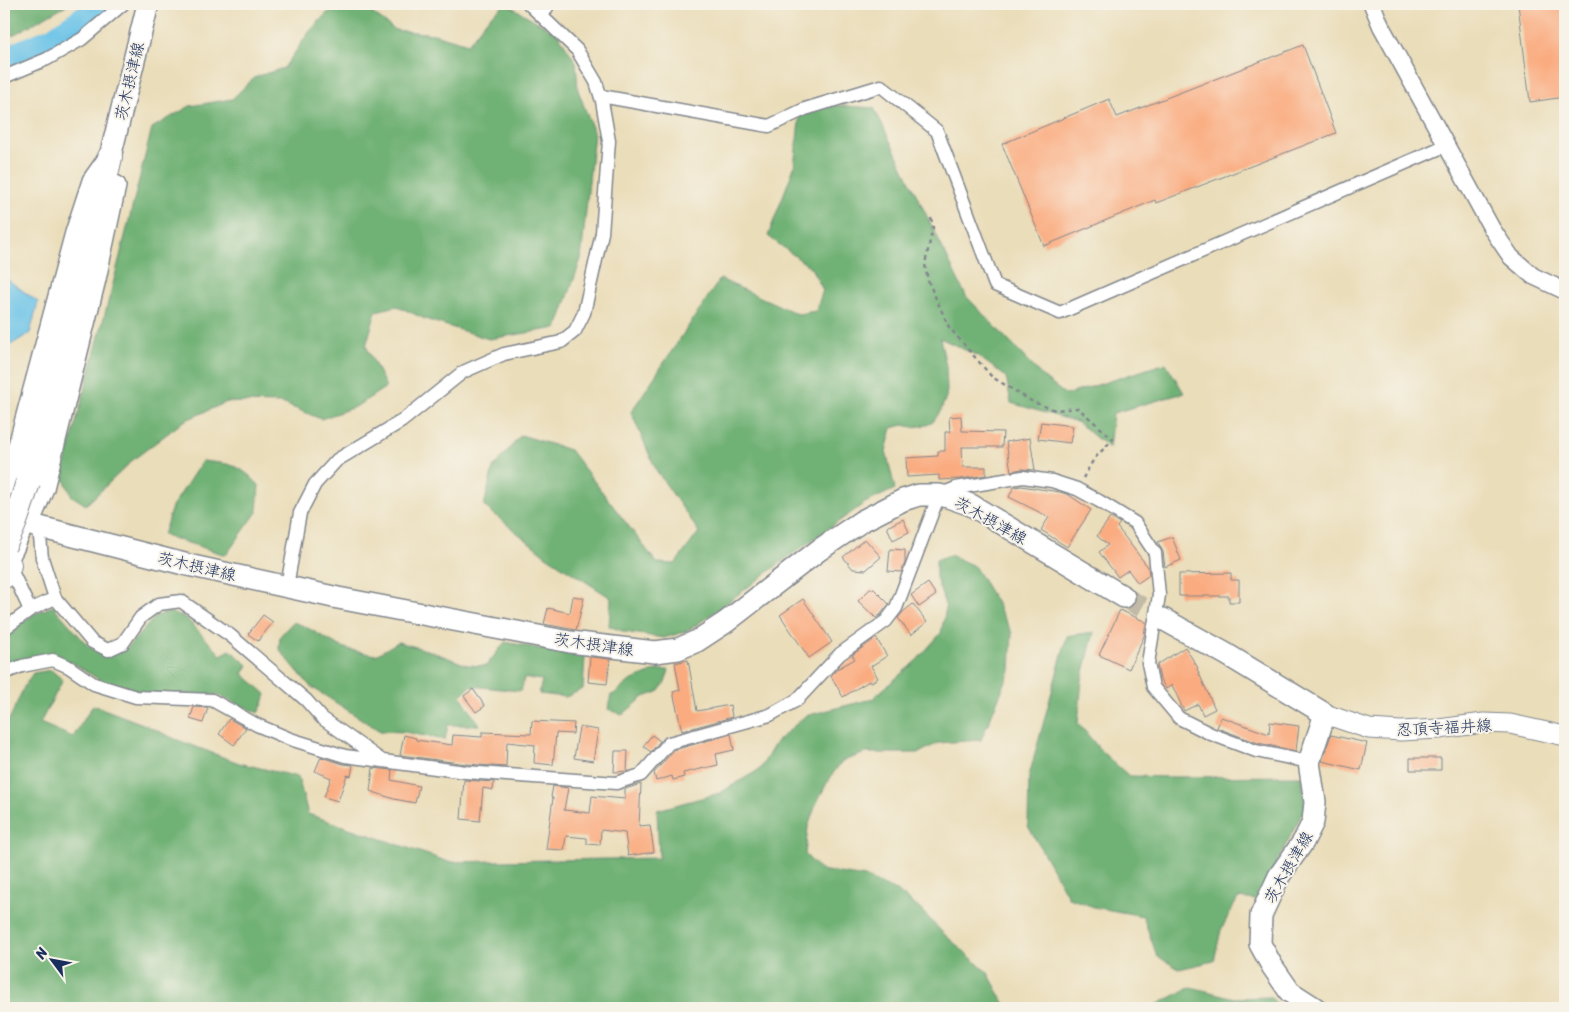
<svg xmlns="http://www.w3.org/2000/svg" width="1569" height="1012" viewBox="0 0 1569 1012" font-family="Sriracha,'Klee One',sans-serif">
<rect width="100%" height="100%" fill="#f7f3e8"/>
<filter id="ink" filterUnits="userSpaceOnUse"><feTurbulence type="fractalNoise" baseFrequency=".02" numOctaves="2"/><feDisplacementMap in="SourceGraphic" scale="10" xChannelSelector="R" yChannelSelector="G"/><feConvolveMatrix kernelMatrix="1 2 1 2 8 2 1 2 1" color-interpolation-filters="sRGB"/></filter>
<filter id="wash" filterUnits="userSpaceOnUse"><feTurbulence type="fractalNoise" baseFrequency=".0096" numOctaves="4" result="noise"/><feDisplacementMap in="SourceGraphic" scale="20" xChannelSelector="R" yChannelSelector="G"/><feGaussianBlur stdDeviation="1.12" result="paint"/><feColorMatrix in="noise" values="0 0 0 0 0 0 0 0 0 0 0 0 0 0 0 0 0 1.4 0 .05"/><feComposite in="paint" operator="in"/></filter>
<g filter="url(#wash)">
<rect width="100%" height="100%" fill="#eaddb9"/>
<path fill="#6fb174" stroke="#457069" d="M4,4H68L4,40Z
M360,4L395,30L434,34L468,44L489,17L505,4H507L558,34L576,62L578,90L594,133L581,259L557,328L489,339L425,319L397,306L376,311L366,346L386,387L357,406L321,419L282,403L227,402L184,421L134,459L86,505L72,496L62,475L114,280L152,128L190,106L232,99L255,77L284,68L310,31L327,13Z
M801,103L874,108L966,296L1045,379L1066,395L1166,363L1184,393L1113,413L1109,448L1077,422L1011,403L1006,377L978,356L940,338L946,366L947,390L946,397L941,410L933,422L927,425L913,427L903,425L892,428L886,451L895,489L865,503L787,558L708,617L687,631L664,638L625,632L609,626L611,598L546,556L484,506L493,468L521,435L570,450L657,563L675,564L699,532L656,470L631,412L720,279L798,314L816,311L823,290L811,268L768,236L794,167Z
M202,461C230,464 238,463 259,485L257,512L226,555L163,535L172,507Z
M950,555L974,566L995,600L1012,633L1010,671L981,740L938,743L919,753H866L842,761L829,779L816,804L808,827L805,854L820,870L865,877L898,892L920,909L943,933L988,973L1007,1008H4V731L24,687L33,673L51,670L63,680L40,723L73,737L93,705L143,724L175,739L239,763L298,777L308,814L449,862L659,858L657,810L720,793L760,769L776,742L805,716L872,699L917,660L941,633L946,608L936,577V560Z
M53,606L89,647L109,656L125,650L156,616L169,612L186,618L221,655L230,650L248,665L243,674L266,694L263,704L258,713L217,695L138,693L98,679L73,663L52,655L22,659L4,667V635L34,614Z
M293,622C310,627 325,639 342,647C352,651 365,653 376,655L398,642L430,651L467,665L486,666L505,642L585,657L583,689L566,697L539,694L542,680L524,678L521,691L471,686L461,696L479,725H448L445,740L405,732L380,731L310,686L279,649L280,636Z
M1094,632L1082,680L1078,723L1102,752L1129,776L1172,777L1302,776L1305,808L1257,900L1238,898L1221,930L1214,961L1179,969L1157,956L1143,916L1094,907L1069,898L1028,826L1029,776L1067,636Z
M657,670H669L665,683L658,692L644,697L622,715L608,709L611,695L614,694L630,681Z
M1191,987L1234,998L1270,997L1282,1008H1153L1154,1006Z"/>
<path fill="#6ac3e8" stroke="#4279a3" d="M4,277L38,302L30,333L4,349Z"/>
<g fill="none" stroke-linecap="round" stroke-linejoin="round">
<path stroke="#6ac3e8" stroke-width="22" d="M4,58L52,38L80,19L98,4"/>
</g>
<g id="blocks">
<path fill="#faac80" d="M1518,4H1565V97L1530,102Z
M1303,45L1336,133L1156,203L1155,200L1044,246L1002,144L1109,99L1117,117Z
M961,416L962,431L1003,432L1002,447H962L963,467H986V475L961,479L939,480V475L907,477L906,458L938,456V451H945V432H950L949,417Z
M1041,422L1073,426L1070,443L1038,439Z
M1030,438L1035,470L1022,469L1011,471L1006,442Z
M1021,486L1060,492L1069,495L1091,510L1067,547L1041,530L1049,517L1009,497L1014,487Z
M1110,518L1120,523L1117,527L1148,567L1149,575L1138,583L1128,570L1118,577L1099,552L1108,545L1097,536Z
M903,519L909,532L893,540L887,527Z
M1172,537L1181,560L1165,567L1163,552L1158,542Z
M865,539L881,557L866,570L853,569L843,557Z
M890,549L905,550V563L901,572L888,571Z
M1231,573V580H1239V602H1229V596H1179V574Z
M928,583L936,595L919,607L911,595Z
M870,589H874L889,604L880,615L876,618L858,601Z
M573,596L584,598L576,630L544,624L548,608L570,613Z
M803,599L832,642L809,658L780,615Z
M913,604L927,622L911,635L898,618L904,611Z
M1120,610L1146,622L1144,636L1129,669L1099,655Z
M263,615L273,622L258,641L248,634Z
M876,638L887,656L871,666L878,678L870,683L869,681L843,697L831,676L837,669L855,659L852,655Z
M1185,647L1198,668L1197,669L1215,709L1203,715L1198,704L1184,711L1172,685L1166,689L1160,679L1157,665Z
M590,657L610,659L607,684L588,682Z
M688,660L697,711L730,705L732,717L682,731L673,692L680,690L675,663Z
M473,689L485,706L476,712L464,696Z
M194,707L208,708L203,723L190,719Z
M1221,717L1269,734L1270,722L1299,726L1296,751L1258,743L1217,728Z
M229,719L246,728L234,745L219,734Z
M532,721L574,723L573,734L556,733L553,765L534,763L535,745L507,742L506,767L467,764L400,755L404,735L416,738V740L452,745L453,735L482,737V732L531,734Z
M579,727L598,730L593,761L574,758Z
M731,734L734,750L716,754L718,765L683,773L684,777L673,780L672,776L656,781L654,773L674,750Z
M652,735L660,741L651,752L643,746Z
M1331,735L1367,743L1361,770L1322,761Z
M615,751H628L627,771L614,772Z
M321,757L343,764L353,765L351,776L347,775L338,801L324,797L331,778L315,771Z
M1410,758H1441V770H1410Z
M373,768L392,770L391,780L419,786L415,803L394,799L370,791Z
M464,780L494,782L493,790L483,788L480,821L461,819Z
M641,784L639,826L650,825L654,852L628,856L625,833L601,830L600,845L587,844V838L566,836L564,850L546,849L553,798L551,797L553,786L568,788L564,810L590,813L592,796L625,799V789Z"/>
</g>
</g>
<g filter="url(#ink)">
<use href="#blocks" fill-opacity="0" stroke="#82868c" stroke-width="1"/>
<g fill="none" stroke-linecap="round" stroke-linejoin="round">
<path stroke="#c1baa7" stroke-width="21" stroke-dasharray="21 11" stroke-linecap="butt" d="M1124,597L1163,619"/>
<defs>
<path id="minor" d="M542,16L549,4
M4,77L47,59L82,39L123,4
M601,96L769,126L805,109L881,86L937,131L995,285L1060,313L1447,145
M28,524L17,550L9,565L30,610
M39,527L42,558L55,598L92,642L108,650L123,643L141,617L159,604L181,601L231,636L306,700L322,718L381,760
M287,586L300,513L315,484L337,460L402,421L463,372L504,354L561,342L575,331L584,313L602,233L609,141L602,101L596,82L577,50L529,4
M4,629L30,610L55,598
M4,673L22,666L53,660L69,667L94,684L136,697L212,700L257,725L290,739L345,756L466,772L616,783L641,775L669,743L770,715L797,700L840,654L886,621L896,608L939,495L956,488L1023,477L1052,481L1077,489L1099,501L1135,523L1155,553L1159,595L1148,663L1153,687L1179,718L1211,734L1256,751L1309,762"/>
<path id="tertiary" d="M1372,4L1381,26L1492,229L1511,257L1533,276L1565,291"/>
<path id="secondary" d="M1325,714L1369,729L1401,731L1439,729L1484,723L1510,724L1565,736"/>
<path id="primary" d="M4,495L10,479L76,233L93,181L110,157L148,4
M4,518L188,565L338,598L570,642L655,652L678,649L697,641L726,622L819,550L862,521L903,500L919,495H939L948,497L971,505L1124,597
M28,524L43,488L95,279L115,186
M1163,619L1226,654L1325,714L1309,762L1315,802L1313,822L1303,842L1279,876L1261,915L1260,944L1272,966L1290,992L1315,1008"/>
<path id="motorway" d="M28,482L88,253L110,157
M4,576L9,565"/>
</defs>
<use href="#minor" stroke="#82868c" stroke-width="15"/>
<use href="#tertiary" stroke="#82868c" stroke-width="19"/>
<use href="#secondary" stroke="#82868c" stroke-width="21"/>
<use href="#primary" stroke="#82868c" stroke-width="24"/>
<use href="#motorway" stroke="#82868c" stroke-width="26"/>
<path stroke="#82868c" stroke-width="2.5" stroke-dasharray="4 4" stroke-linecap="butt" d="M931,218L933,227L925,264L928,281L949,327L992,377L1033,402L1055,410L1078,408L1113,439L1094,459L1083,478"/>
<use href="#minor" stroke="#fff" stroke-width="12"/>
<use href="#tertiary" stroke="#fff" stroke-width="16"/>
<use href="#secondary" stroke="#fff" stroke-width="19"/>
<use href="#primary" stroke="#fff" stroke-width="21"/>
<use href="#motorway" stroke="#fff" stroke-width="24"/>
<defs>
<path id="motorway-bridge" d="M4,545C15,526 21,504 28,482"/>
</defs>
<use href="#motorway-bridge" stroke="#82868c" stroke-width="26" stroke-linecap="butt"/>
<use href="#motorway-bridge" stroke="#fff" stroke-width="24"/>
</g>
</g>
<g text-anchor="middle" stroke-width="4" stroke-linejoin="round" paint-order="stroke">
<g font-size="16" fill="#1b2f5e" stroke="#f7f3e8">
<text transform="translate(129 81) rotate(-77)" y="6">茨木摂津線</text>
<text transform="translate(991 520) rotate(29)" y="6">茨木摂津線</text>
<text transform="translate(197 566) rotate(13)" y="6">茨木摂津線</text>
<text transform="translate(594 644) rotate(8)" y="6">茨木摂津線</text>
<text transform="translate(1444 727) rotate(-3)" y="6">忍頂寺福井線</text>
<text transform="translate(1288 867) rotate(-60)" y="6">茨木摂津線</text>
</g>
</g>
<rect width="1569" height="1012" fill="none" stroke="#f7f3e8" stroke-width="20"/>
<g transform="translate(52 960) rotate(302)" stroke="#f7f3e8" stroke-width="4" paint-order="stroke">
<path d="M0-4L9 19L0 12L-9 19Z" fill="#1b2f5e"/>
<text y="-8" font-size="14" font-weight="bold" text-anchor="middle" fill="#1b2f5e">N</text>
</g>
</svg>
